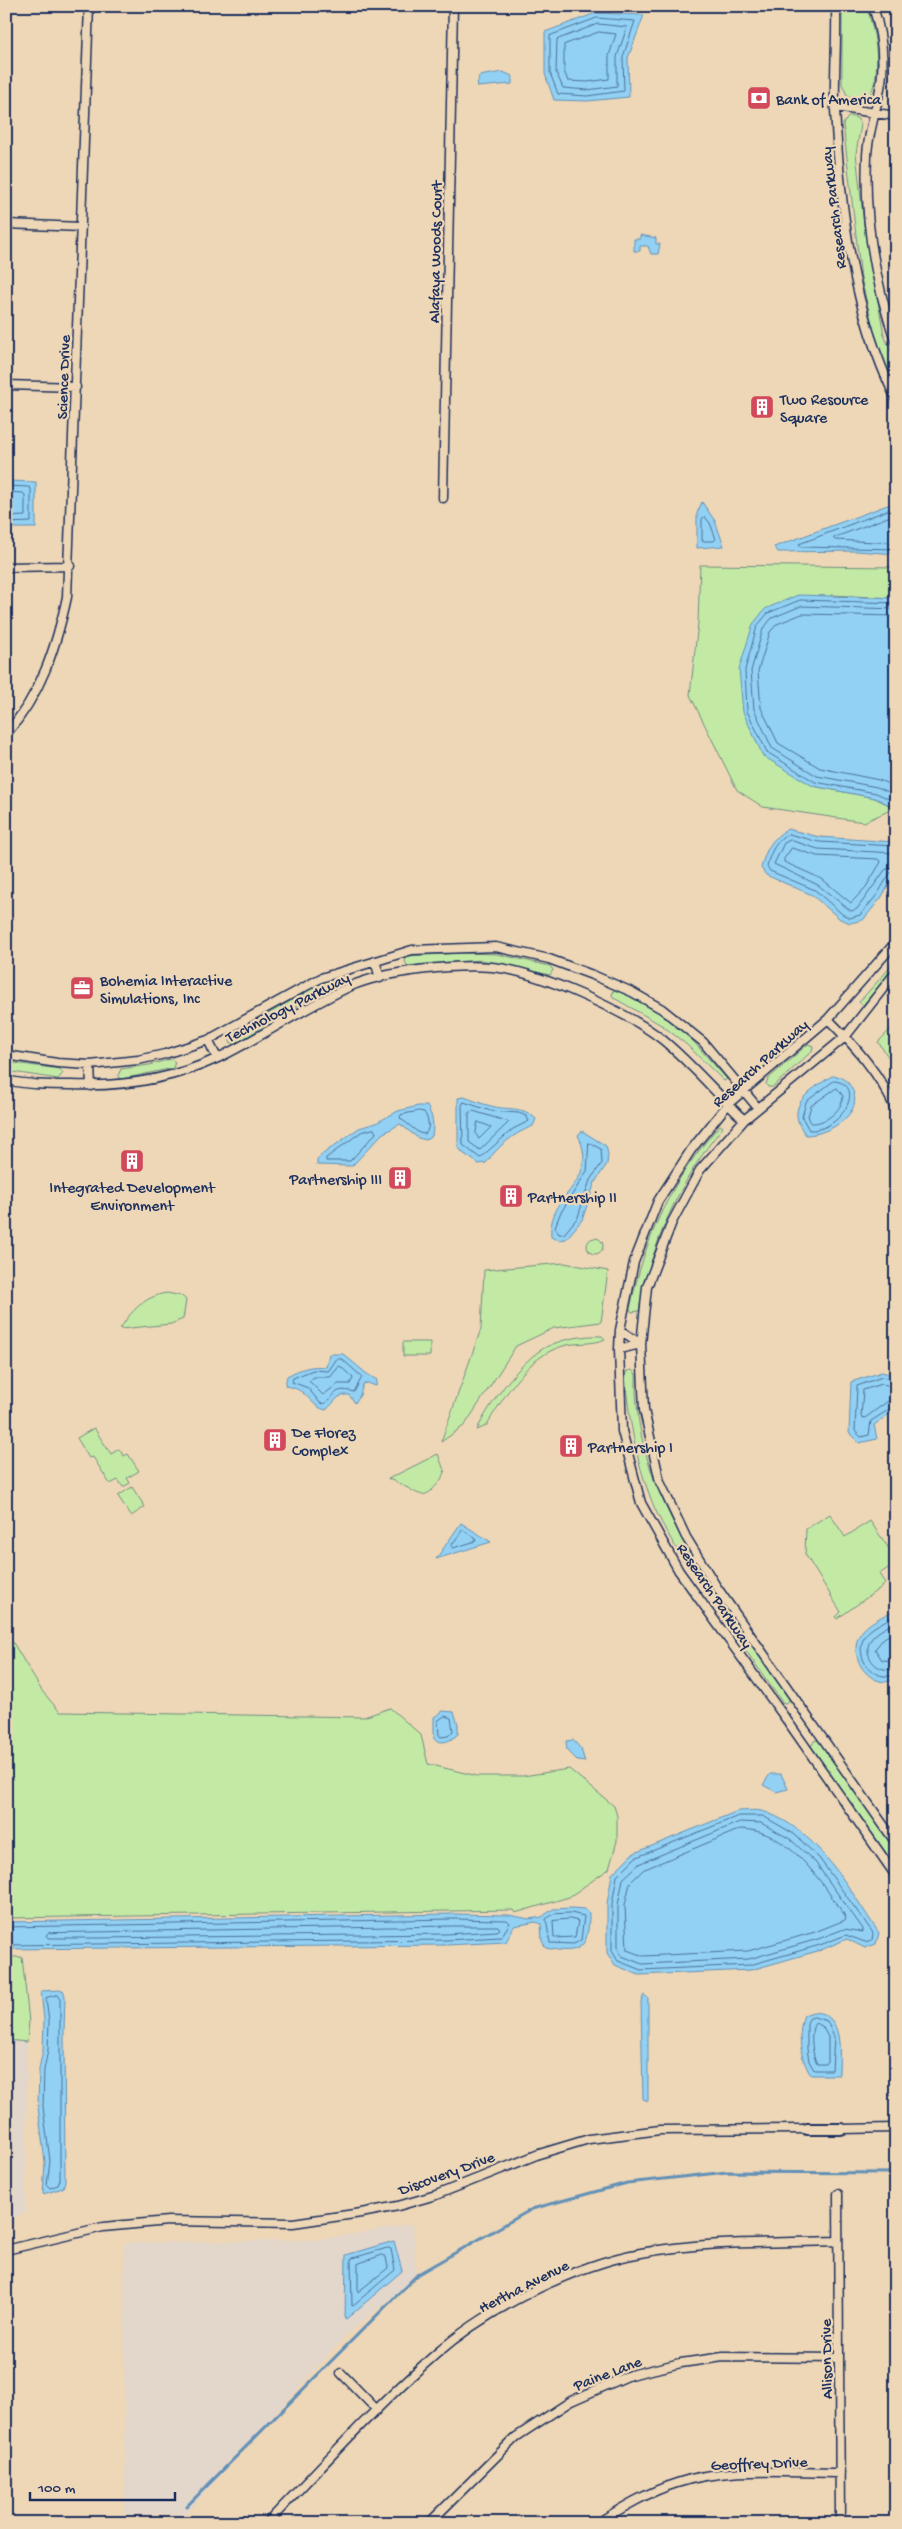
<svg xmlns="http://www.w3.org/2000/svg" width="902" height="2529" viewBox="0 0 902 2529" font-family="'Gochi Hand',sans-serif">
<rect width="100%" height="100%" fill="#eed7b6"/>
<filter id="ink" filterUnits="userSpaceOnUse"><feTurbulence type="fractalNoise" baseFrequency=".02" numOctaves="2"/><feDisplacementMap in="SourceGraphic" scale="10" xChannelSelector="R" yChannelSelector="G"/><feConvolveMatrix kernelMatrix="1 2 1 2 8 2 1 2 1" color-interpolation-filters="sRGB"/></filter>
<g filter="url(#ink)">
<path fill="#e3d6cb" d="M6,2040L27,2042L26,2212L6,2223Z
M413,2224L416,2278L347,2334L186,2514L125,2515L124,2243L316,2240Z"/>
<path fill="#c3eaa4" stroke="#6f8c81" d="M842,6H866C876,33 883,73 868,99L862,101L847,95L842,84Z
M849,116L857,118L861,125L856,153L864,225L884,335L896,363V388L877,345L861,278L843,124Z
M700,565L896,567V598L831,595L813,786L875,798L895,808L864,822L763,807L737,790L690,695L698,623Z
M461,953L497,954L550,966L553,970L550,975L481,960L407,966L405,961L407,956Z
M896,956V966L863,1005L859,1002L887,971Z
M340,975H347L235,1044L230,1042V1036L325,981Z
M619,989L655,1009L682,1029L727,1079L724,1081L687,1045L663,1026L614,998L612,995L614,990Z
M896,1024V1068L878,1042Z
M808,1044L813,1046L812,1051L773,1087H768L766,1084L768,1079Z
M171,1059L175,1062L173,1068L122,1079L118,1076L121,1069L149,1065Z
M6,1062L60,1069L63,1073L58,1079L6,1071Z
M720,1125L723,1127C679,1181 652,1243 639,1311L632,1312L630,1309C645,1237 671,1180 720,1125Z
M587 1246a8 8 0 1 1 16 0a8 8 0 1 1-16 0Z
M564,1263L608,1271L601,1322L554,1328L516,1346L465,1425L441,1442L481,1329L484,1270Z
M167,1293L182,1296L186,1300L183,1319L171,1324L120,1329C131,1311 145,1296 167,1293Z
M602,1336L605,1339C594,1345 575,1342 563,1346C527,1356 504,1397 486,1426L477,1430C489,1404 521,1360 546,1347C562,1339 584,1335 602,1336Z
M403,1342H430V1356H403Z
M632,1370L636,1374C634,1446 660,1500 694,1561L693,1566L685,1563C673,1542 659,1521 651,1499C635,1458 629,1418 625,1375L627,1371Z
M94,1428L111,1454L119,1449L124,1456L128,1454L139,1471L127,1478L130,1483L123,1487L118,1480L110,1484L93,1457L89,1458L77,1438Z
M438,1454L445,1473C421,1511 420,1489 388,1479Z
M132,1487L145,1507L131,1516L118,1496Z
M830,1514L845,1537L870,1521L896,1559V1563L879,1574L885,1583L883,1586L837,1619L836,1617L841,1612L805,1554L806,1529Z
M727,1612L732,1613L789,1697V1701L785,1703L782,1702L723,1618Z
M6,1631L42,1691L60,1712L364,1717L390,1708L421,1735L428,1764L477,1776H523L569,1769L614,1806L617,1816V1841L609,1869L569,1897L515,1913L513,1910L6,1918Z
M815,1740L819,1741L896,1851V1867L811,1746Z
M6,1957H22L29,2022L27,2042L6,2040Z"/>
<path fill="#92d1f3" stroke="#6290b7" d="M596,13L644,15L628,58L629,97L587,101L554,100L545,74V32Z
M503,72L512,76V84L477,87L479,76Z
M640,235L656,238V244H660L658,254H651L648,246H640V251H634V239H640Z
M6,481L36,482V528H6Z
M702,502L715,521L724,546L697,548V513Z
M896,502V554L857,551L778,552L774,547Z
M798,595L896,598V808L875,798L813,786L763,756L743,712L739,669L753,624L765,609Z
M788,829L819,837L896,842V873L881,898L863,920L850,923L840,919L812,895L766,875L761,868C765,851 772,837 788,829Z
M832,1076C842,1076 846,1079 851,1087C867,1113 828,1135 806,1135C783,1107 808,1091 832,1076Z
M464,1097C473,1100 482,1104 491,1106C509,1111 522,1105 536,1119L533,1126C513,1134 499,1145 486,1163L479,1164L463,1153L458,1147V1098Z
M418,1106H427C433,1117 434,1124 432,1136L426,1140L418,1138L400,1124L382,1134L352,1166L317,1165V1160L320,1156L359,1128L376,1123L398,1111Z
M582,1131L606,1146L608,1154L607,1164L595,1182L582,1220L566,1239L559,1240L551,1237C547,1192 601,1185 578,1135Z
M329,1354H343L367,1374L377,1380L376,1386L368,1383L363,1384L360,1395L355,1403L349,1395C336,1394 335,1403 326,1410C308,1406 310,1389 285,1386L287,1376C300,1369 311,1365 326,1367Z
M882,1372L896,1376V1409L874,1425L877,1439L859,1443L849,1433L851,1382Z
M461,1523L491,1542L436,1559Z
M896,1609V1680C892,1680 887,1682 884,1682C862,1679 849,1652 860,1634C868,1622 884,1616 896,1609Z
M443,1711L454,1712L458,1724V1734C450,1741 443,1745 434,1739V1717Z
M573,1740L581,1749L585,1762L578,1761L567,1750L566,1741Z
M770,1774H781L788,1789L776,1792L763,1785Z
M738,1811C746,1811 757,1809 765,1812C818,1830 849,1889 879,1933L876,1944L865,1948L847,1939L821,1950L751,1970L639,1975L615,1965L607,1953V1904L612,1874L632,1854Z
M571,1908L585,1909L589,1913C589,1948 581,1955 546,1948L542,1941L541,1924L536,1922L514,1926L506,1942L446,1945L6,1949V1922L453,1914L509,1915L529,1919L542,1917L553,1909Z
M63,1990L65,1996L64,2032L65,2181L63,2188L43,2194L45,2162L38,2107L39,2069L43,2050L44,2020L41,1991Z
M644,1995L648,1998V2101L643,2099L641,2001Z
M813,2012C845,2013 839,2052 839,2075H811C800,2060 797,2033 804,2015Z
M394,2241L402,2271L345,2320L346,2255Z"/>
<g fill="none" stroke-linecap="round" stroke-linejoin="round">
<path stroke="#4b709a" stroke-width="1" d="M597,18L635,21L623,57L624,91L587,96L558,94L550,73V36Z
M598,24L627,27L617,57V86L587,90L563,88L556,72L557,40Z
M599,32L616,34L609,56V79L587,82L568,81L564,71V45Z
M6,486L29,487L31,489V522L6,523
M6,492L23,493L25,495V516L6,517
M896,507L799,544L801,547L896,549
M896,514L833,538L835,540L896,543
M705,517L710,523L716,539L714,541H702V519Z
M896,603L800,600L768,613L757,626L745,670L747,711L767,752L815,782L876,793L896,802
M896,609L801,606L772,618L763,629L751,671L754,709L772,748L817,776L877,787L896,795
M896,616L802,614L777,624L770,632L758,671L761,708L778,743L820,768L879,780L896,787
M896,846L819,842L789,834C776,840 770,853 767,866L770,871L815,890L842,914L850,918L860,915L877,895L890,873L896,871
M792,848L817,856L878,859L881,862L866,887L851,903L822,879L784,862V859Z
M896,853L818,849L790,840L784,843L774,864L818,885L851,911L857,909L885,870L896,865
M834,1081C868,1084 841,1132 809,1130L802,1117L806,1102Z
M837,1088L843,1096C843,1110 825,1124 811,1123L808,1116L811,1106Z
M464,1102L491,1111L519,1113L526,1116L529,1121L513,1129L480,1158L463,1145L462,1106Z
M419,1111L424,1112C428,1118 431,1128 425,1134L419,1133L400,1118L401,1115Z
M473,1111L509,1122L480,1150L469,1142V1113Z
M478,1122L491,1127L479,1139L476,1134Z
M374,1129L376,1133L350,1161H326V1158L361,1132Z
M589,1143L601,1149L602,1163L590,1180L578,1217L564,1234H559L555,1227L560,1214L587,1171Z
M337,1359H342L362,1377L354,1392C331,1386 338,1397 323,1404L320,1403L308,1388L292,1382L293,1378L313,1370L328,1371Z
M340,1366L353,1378L350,1384H338L323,1395L309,1381L314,1377H330Z
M896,1381L882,1377L857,1386L855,1431L861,1437L869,1435L871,1421L896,1405
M896,1387L882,1384L863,1390L861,1417L865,1418L888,1401L896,1399
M463,1530L475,1538L476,1541L453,1548L452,1545Z
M896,1615C886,1621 870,1627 864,1637C856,1653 866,1674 884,1676C888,1677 892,1675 896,1675
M896,1622C887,1627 875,1632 870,1641C864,1652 872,1667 884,1669C887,1670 892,1669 896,1669
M896,1631L884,1638L875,1649L882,1660L896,1661
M445,1716L451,1718L453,1731L448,1736L441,1737L439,1735L438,1721Z
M739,1816H763L794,1834L819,1858L873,1933L872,1940L865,1942L846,1935L820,1945L750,1965L641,1970L618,1961L612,1951V1904L617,1876L635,1858Z
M740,1822L761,1823L790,1839L815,1862L863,1929V1932L844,1929L818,1939L749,1959L642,1964L622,1956L618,1949V1905L623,1879L639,1864Z
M741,1829C790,1830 820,1881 846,1917L845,1920L815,1932L748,1951L643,1956L627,1950L625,1905L630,1883L643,1870Z
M571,1913L584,1916L581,1940L574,1944L550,1943L546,1919L554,1914Z
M570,1919L578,1921L575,1937L554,1938L553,1921Z
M453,1926H498L500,1929L497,1931L446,1934L98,1938H48L46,1935L48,1933Z
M6,1927L453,1919L507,1920L510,1923L501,1937L446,1940L6,1945
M58,1995L60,1998V2180L58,2185L50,2188L47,2185L50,2161L43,2107L44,2070L48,2050L49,2021L46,1998Z
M814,2017L827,2021L834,2037L832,2070H814L809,2061L807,2049V2023L809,2019Z
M815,2023L822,2026L828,2037V2061L826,2064H817C812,2055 809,2031 815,2023Z
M388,2248L391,2249L395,2270L352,2306L351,2259Z
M383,2255L386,2257L388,2268L358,2292V2264Z"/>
<path stroke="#6290b7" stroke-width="3" d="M187,2506L418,2274L532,2209L627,2183L727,2172L896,2173"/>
<defs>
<path id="minor" d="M836,6C837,40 834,75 835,109C840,207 852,310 896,399
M873,6C880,28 884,51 882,74C880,101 868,129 867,156C864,220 875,283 896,343
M835,107L896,116
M6,224L81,227
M6,385L76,387
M443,498L453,6
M6,567L70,566
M6,734C41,695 56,647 67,597L89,6
M896,942L828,1019L728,1104L691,1150L658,1201L634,1262L620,1330L619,1349L622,1431L641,1503L679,1571L791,1726L896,1876
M375,961L380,978
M896,972L845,1037L744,1120L700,1170L672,1222L647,1287L641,1344L644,1410L660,1482L686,1537L716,1586L896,1843
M828,1019C855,1046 881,1075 896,1111
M208,1040L217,1058
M6,1055L57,1063L90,1065L138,1060L165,1054L208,1040L321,978L412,950L496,947L549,959L595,976L632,992L662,1009L703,1042L758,1108
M90,1065L91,1086
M6,1080C27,1085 49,1085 71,1085C121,1087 173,1079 218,1058C263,1036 305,1007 351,986C386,971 454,964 492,967C537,971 628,1012 663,1040C692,1064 717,1094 744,1120
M620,1330L641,1344
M619,1349L641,1344
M841,2129L896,2128
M838,2194L840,2523
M6,2250L103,2227L168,2221L293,2223L361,2213L398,2206L436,2195L539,2154L589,2139L660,2130L807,2129
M341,2373L377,2410
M267,2523C322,2466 376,2406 436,2354C487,2309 574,2265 641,2253C706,2241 772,2243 837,2241
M429,2523L516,2437L571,2401L630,2375L681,2363L723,2357L839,2358
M598,2523C623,2507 648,2492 677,2483C727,2466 787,2473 840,2473"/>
<path id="tertiary" d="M807,2129H841"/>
</defs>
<use href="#minor" stroke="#1b2f5e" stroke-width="11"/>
<use href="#tertiary" stroke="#1b2f5e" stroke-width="14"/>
<use href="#minor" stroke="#eed7b6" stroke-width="8"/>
<use href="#tertiary" stroke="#eed7b6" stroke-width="10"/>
</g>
</g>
<defs>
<symbol id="bank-square" viewBox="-11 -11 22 22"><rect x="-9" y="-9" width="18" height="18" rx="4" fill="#d1495b" stroke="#eed7b6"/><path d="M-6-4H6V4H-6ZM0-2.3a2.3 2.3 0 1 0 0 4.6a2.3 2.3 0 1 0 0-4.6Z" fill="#fff"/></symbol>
<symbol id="building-square" viewBox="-11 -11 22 22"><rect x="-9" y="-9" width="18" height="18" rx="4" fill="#d1495b" stroke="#eed7b6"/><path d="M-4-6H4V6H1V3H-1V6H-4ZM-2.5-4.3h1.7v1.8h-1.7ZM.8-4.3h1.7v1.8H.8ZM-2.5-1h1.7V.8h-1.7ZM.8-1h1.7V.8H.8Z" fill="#fff"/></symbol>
<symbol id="office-square" viewBox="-11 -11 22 22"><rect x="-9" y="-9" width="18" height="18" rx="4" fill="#d1495b" stroke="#eed7b6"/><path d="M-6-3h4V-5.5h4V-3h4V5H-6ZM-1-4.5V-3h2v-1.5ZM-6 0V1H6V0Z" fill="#fff"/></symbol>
</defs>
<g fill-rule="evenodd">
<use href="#bank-square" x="745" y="84" width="28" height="28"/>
<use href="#building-square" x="748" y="393" width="28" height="28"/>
<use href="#office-square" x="68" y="974" width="28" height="28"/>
<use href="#building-square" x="118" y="1147" width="28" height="28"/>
<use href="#building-square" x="386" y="1164" width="28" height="28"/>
<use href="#building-square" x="497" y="1182" width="28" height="28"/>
<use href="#building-square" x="261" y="1426" width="28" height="28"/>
<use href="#building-square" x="557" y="1432" width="28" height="28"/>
</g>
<g text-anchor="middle" stroke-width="4.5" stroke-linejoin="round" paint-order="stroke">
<g font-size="16" fill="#1b2f5e" stroke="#eed7b6" text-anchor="start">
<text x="776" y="104">Bank of America</text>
<text x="780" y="404">Two Resource<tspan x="780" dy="18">Square</tspan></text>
<text x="100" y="985">Bohemia Interactive<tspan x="100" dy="18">Simulations, Inc</tspan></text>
<text x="382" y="1184" text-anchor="end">Partnership III</text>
<text x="132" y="1192" text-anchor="middle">Integrated Development<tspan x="132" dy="18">Environment</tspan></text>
<text x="528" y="1202">Partnership II</text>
<text x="292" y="1437">De Florez<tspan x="292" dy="18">Complex</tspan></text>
<text x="588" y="1452">Partnership I</text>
</g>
<g font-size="16" fill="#1b2f5e" stroke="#eed7b6">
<text transform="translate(832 208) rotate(-97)" y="6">Research Parkway</text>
<text transform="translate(434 252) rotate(-89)" y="6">Alafaya Woods Court</text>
<text transform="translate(62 377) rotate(-88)" y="6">Science Drive</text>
<text transform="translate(287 1006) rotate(-27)" y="6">Technology Parkway</text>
<text transform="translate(759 1062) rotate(-42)" y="6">Research Parkway</text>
<text transform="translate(716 1595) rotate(56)" y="6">Research Parkway</text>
<text transform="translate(446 2172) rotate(-20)" y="6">Discovery Drive</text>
<text transform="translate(523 2285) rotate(-27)" y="6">Hertha Avenue</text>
<text transform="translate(825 2359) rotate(-91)" y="6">Allison Drive</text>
<text transform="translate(607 2372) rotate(-21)" y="6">Paine Lane</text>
<text transform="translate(759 2462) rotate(-2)" y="6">Geoffrey Drive</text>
</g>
</g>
<rect width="902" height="2529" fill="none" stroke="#eed7b6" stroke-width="25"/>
<rect x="12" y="12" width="877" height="2504" fill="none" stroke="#1b2f5e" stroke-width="2" filter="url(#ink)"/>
<path d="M30 2492v8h145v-8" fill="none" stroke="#1b2f5e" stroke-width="2.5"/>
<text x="38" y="2492" font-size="15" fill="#1b2f5e" stroke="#eed7b6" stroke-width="4" paint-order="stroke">100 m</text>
</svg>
